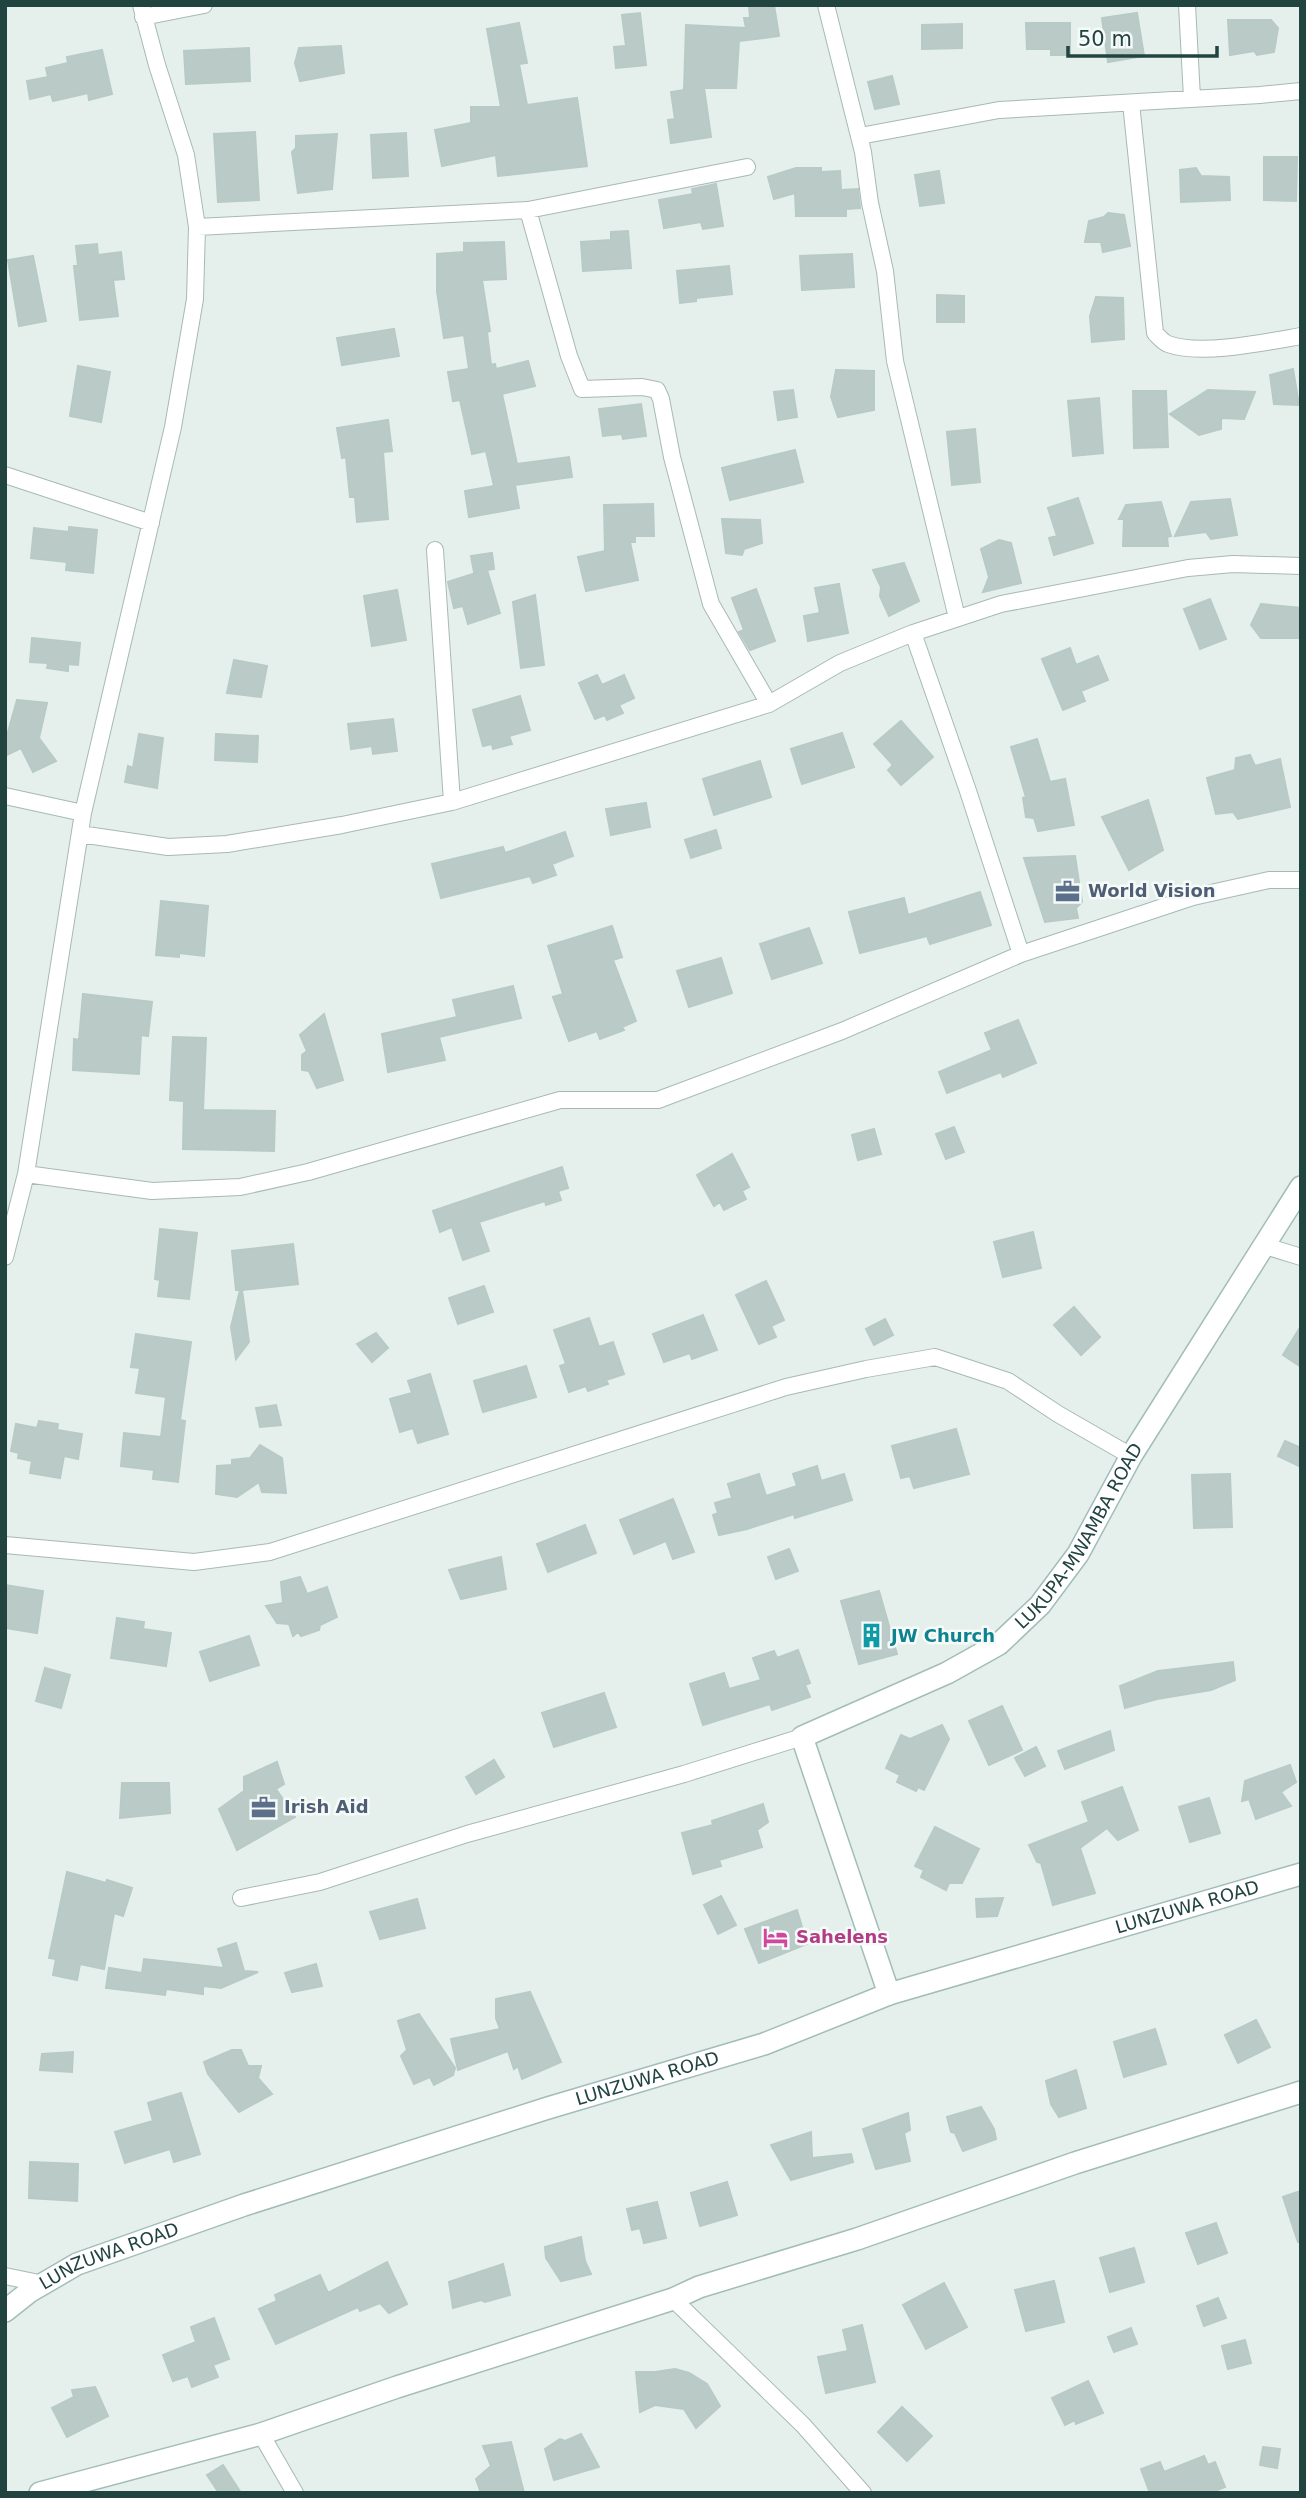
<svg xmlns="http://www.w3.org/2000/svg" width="1306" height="2498" viewBox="0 0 1306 2498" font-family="'DejaVu Sans',sans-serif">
<rect width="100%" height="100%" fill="#e5f0ed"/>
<path fill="#bacbc7" stroke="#b7cac6" stroke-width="2" d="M749,5H774L779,36L739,41L736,88H704L711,137L671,143L668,120L675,119L671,92L684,90L686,25L746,28L744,18H750Z
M640,13L646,65L616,68L614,47L626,46L622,15Z
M1137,13L1144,56L1108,62L1102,18Z
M1228,20H1271L1278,28L1274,52L1257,55L1254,51L1230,55Z
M519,23L527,63L519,64L527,105L577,98L587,166L498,176L496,155L442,166L435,130L471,123V107H501L487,29Z
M1026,23H1070V55H1051V49H1027Z
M962,24V48L922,49V25Z
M341,46L344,73L300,81L295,63L299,48Z
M249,48L250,81L186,84L184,51Z
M102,50L112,94L89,100L88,93L53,101L51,94L30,99L27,81L48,77L46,68L68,63L67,57Z
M892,76L899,104L875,109L868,82Z
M255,132L259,200L218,202L214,134Z
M406,133L408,176L373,178L371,135Z
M337,134L332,189L298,193L292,152L296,148V136Z
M1264,157H1297L1296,201L1264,200Z
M796,168H821V172L840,171L841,190L858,189L860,208L846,209V216H796L795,193L774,199L768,177Z
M1196,168L1201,176L1229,177L1230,200L1181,202L1180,170Z
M939,171L944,203L920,206L915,175Z
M716,184L723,226L703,229L701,222L664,228L659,200L693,194L692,189Z
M1108,213L1124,215L1130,246L1103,252L1101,242H1085L1089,221L1104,217Z
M628,231L631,268L583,271L581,242L611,240V232Z
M504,242L506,279L482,280L490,331L487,332L491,365L495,364L496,369L528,361L535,386L502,394L517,464L569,457L572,477L515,485L519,508L469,517L465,491L494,486L486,451L472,454L460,400L453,401L448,372L469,369L464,335L444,338L437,291V254L464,252V243Z
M97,244L98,255L121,252L124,279L113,280L118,316L80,320L74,266H78L76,246Z
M852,254L854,287L802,290L800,256Z
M33,256L46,321L19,326L8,260Z
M729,266L732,294L696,298V301L680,303L677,271Z
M937,295L964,296V322H937Z
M1096,297L1123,298L1124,339L1092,342L1090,316Z
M394,329L399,356L342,365L337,338Z
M78,366L110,372L101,422L70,416Z
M1293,369L1299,405L1274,404L1270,375Z
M836,370L874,371V410L838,417L831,397Z
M793,390L797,417L778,420L774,392Z
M1208,390L1255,392L1244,419L1221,418V429L1199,435L1170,414Z
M1133,391H1166L1168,447L1134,448Z
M1099,398L1103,453L1073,456L1068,401Z
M641,404L646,436L623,439L622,434L603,436L599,409Z
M388,420L392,451L383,452L388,519L357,522L355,497H350L346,457L342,458L337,428Z
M975,429L980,482L952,485L947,432Z
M795,450L803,482L730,500L722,468Z
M1078,498L1093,543L1054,555L1049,538L1057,536L1048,508Z
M1230,499L1237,535L1211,539L1206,532L1175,536L1191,502Z
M1161,502L1171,536L1167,537L1168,546H1123L1124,519H1119L1126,505Z
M653,504L654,536H635V542H630L638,580L586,591L578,557L605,551L604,505Z
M722,519L760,520L762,543L744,549L742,555L726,553Z
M69,527L97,530L93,573L66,570L67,562L31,558L34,528L69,532Z
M999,540L1011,543L1021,583L983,592L989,577L981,549Z
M492,553L494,569L487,570L500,613L468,624L463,606L454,608L448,582L479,572H474L471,556Z
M904,563L919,601L889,616L880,596L881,587L873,570Z
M839,584L848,633L808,641L804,616L820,613L815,588Z
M756,589L775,641L750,650L739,632L744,630L732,598Z
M397,590L406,640L372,646L364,596Z
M535,595L544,665L521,668L513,602Z
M1210,599L1226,639L1200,649L1184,609Z
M1261,604L1301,608V638H1261L1251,625Z
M32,638L80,643L78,665L68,664V671L47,668L48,663L30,662Z
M1070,648L1076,665L1098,656L1108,680L1081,691L1085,701L1063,710L1042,659Z
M234,660L267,666L261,697L227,693Z
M597,675L602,685L624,675L634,698L619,705L623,713L607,720L605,715L595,719L579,683Z
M520,696L530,730L509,736L512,744L493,749L492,744L483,746L473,710Z
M17,700L47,703L39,738L56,761L33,772L21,748L5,756V733L8,732Z
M393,719L397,751L373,754L372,746L351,749L348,724Z
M901,721L933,757L901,785L888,770L893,765L874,744Z
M842,733L854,767L802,784L791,749Z
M139,734L163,738L157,788L125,782L128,766L133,768Z
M216,734L258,736L257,762L215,760Z
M1037,739L1050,782L1065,779L1074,825L1038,831L1034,818L1026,817L1023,798L1026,797L1011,747Z
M1250,755L1255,766L1280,759L1290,807L1238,819L1233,812L1216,814L1207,778L1235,770L1236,758Z
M760,761L771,797L714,815L703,779Z
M1148,800L1163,850L1129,870L1102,817Z
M646,803L650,827L611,835L606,809Z
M716,830L721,848L691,858L685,840Z
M565,832L573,856L552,864L556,875L533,883L530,876L441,898L432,864L503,847L505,853Z
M1075,856L1082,902L1076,908L1078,918L1045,922L1024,858Z
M980,892L991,925L930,944L927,936L860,953L849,912L904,898L908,915Z
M161,901L208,906L204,956L179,953V957L156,955Z
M612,926L622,957L613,960L636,1021L622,1027L624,1030L600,1039L597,1031L569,1041L553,997L563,994L548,946Z
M809,928L822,963L772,979L760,944Z
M721,958L732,993L689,1007L677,971Z
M513,986L521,1018L439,1037L445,1060L388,1072L382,1034L457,1017L453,1000Z
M83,994L152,1002L148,1036L141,1035L139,1074L73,1070L74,1039L79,1040Z
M324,1014L343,1080L317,1088L309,1071L302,1070V1055L307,1051L300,1035Z
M1018,1020L1036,1063L1003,1077L1001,1072L947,1093L939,1072L992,1050L985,1033Z
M173,1037L206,1038L203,1110L275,1111L274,1151L183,1149L184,1101L170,1100Z
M954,1127L964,1152L946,1159L936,1134Z
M874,1129L881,1154L858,1160L852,1135Z
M732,1154L749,1187L742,1191L746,1199L724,1210L720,1202L714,1206L697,1175Z
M562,1167L568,1188L558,1191L561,1200L546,1205L545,1201L479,1222L489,1251L463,1260L452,1227L440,1232L433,1211Z
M160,1229L197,1233L189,1299L158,1296L160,1280L155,1279Z
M1033,1232L1041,1268L1003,1277L994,1242Z
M293,1244L298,1284L242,1290L249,1342L236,1359L231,1327L240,1290H236L232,1251Z
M766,1281L784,1320L771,1326L776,1337L759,1344L736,1295Z
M484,1286L493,1312L458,1324L449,1298Z
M1074,1307L1100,1337L1081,1355L1054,1325Z
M703,1315L717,1350L692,1359L690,1353L664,1362L653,1334Z
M589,1318L599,1347L613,1342L624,1374L606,1380L608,1384L588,1391L586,1386L569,1392L560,1366L566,1364L554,1330Z
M885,1319L893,1335L874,1345L866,1329Z
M1301,1326V1367L1283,1355Z
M376,1333L388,1348L372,1362L357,1344Z
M136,1334L191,1342L180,1420L185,1421L178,1482L153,1479L154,1470L121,1466L124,1433L161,1437L166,1397L136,1393L140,1368L131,1367Z
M526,1366L536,1397L483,1412L474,1381Z
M430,1374L448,1434L418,1443L413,1428L400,1432L390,1399L412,1393L408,1381Z
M276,1405L281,1425L260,1427L256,1408Z
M39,1421L58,1424L57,1430L82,1434L78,1459L64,1456L60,1478L30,1473L32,1461L18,1458L19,1453L11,1451L16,1424L37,1428Z
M956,1429L969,1474L914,1488L910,1476L901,1478L892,1446Z
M1285,1441L1301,1448V1467L1278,1456Z
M260,1445L282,1458L286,1493L262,1492L259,1482L237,1497L216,1494L217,1466L232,1465V1460L250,1458Z
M817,1466L821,1481L844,1474L852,1500L795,1518L794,1514L747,1529L719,1535L713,1515L718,1513L715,1503L732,1498L728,1484L759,1474L766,1496L797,1486L793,1474Z
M1230,1474L1232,1527L1194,1528L1192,1475Z
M673,1499L694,1552L673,1559L666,1541L634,1554L620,1520Z
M585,1525L596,1553L548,1572L537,1544Z
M789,1549L798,1571L776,1579L768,1557Z
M501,1557L506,1589L461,1599L449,1570Z
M300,1577L307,1594L327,1587L337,1617L320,1625L319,1630L301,1636L298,1632L293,1636L289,1624L277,1623L266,1606L283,1603L281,1582Z
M5,1585L43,1591L37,1633L5,1628Z
M879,1591L897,1654L859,1664L841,1601Z
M117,1618L144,1622L143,1629L171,1633L166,1666L111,1658Z
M249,1636L259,1665L210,1681L200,1652Z
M798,1650L810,1683L805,1685L810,1697L772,1710L770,1704L703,1725L690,1684L724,1673L729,1689L761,1680L753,1658L774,1651L777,1658Z
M1233,1662L1235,1680L1211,1690L1157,1699L1125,1708L1120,1686L1158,1671Z
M45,1668L70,1675L61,1708L36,1701Z
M604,1693L616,1727L554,1747L542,1713Z
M1002,1706L1022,1750L989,1765L969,1721Z
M942,1725L949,1739L924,1790L918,1787L916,1791L897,1782L900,1775L886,1768L901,1735L910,1739Z
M1110,1731L1114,1750L1065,1769L1058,1751Z
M1036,1747L1045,1766L1025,1776L1015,1758Z
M494,1760L504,1777L476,1794L466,1777Z
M277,1762L284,1784L276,1789L295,1817L237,1850L219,1809L244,1791V1777Z
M1290,1765L1296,1782L1281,1792L1291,1806L1256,1819L1249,1799L1242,1801L1245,1781Z
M122,1783H169L170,1813L120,1818Z
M1122,1787L1138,1830L1118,1840L1107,1828L1080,1848L1095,1893L1053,1905L1041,1863L1037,1862L1029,1845L1089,1822L1082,1802Z
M1209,1798L1220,1833L1190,1842L1179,1807Z
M763,1804L768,1822L757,1830L762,1847L719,1860L721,1866L693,1874L682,1833L713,1825L712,1821Z
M935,1827L979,1849L962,1883H949L946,1890L921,1877L924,1870L915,1866Z
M67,1872L106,1883L107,1880L132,1888L123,1916L114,1913L104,1969L80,1964L77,1980L53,1975L56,1959L49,1958Z
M721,1896L736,1925L718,1934L704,1905Z
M1003,1898L997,1916L977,1917L976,1899Z
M417,1899L425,1928L380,1939L370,1912Z
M797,1910L807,1944L759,1963L745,1929Z
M236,1943L244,1971L258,1972L221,1988L203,1986V1994L166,1989L165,1995L106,1988L109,1968L142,1973L144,1959L224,1968L218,1949Z
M316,1964L322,1986L292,1992L285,1973Z
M530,1992L561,2062L522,2079L518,2066L514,2069L508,2051L458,2070L451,2039L500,2029L496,2018V1999Z
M419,2014L455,2068L453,2075L434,2085L430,2077L414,2084L401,2056L407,2050L398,2021Z
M1256,2020L1270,2047L1238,2063L1225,2035Z
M1155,2029L1166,2064L1124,2077L1114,2042Z
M232,2050H241L248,2066H261L258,2078L272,2094L239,2112L208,2074L204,2062Z
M73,2052L72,2072L40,2070L42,2054Z
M1076,2070L1086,2108L1059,2117L1051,2104L1046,2081Z
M181,2093L200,2154L174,2162L170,2149L125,2163L115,2132L153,2121L148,2103Z
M981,2107L994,2129L996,2139L963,2151L955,2133L951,2132L947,2117Z
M908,2113L910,2130L904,2133L910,2161L876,2169L863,2129Z
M811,2132L812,2158L851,2154L853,2162L791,2180L771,2145Z
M30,2162L78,2164L77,2201L29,2198Z
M727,2182L737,2215L700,2226L691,2193Z
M1301,2191V2242H1298L1283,2197Z
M657,2202L666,2238L644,2243L640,2228L632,2230L627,2209Z
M1216,2223L1227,2253L1198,2264L1186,2233Z
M581,2237L585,2261L591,2274L561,2281L546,2258L545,2247Z
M1134,2248L1144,2282L1110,2292L1100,2258Z
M387,2262L407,2304L389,2313L380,2303L360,2311L358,2307L276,2344L259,2309L277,2301L275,2295L320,2275L328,2293Z
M503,2264L510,2295L485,2302L481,2300L453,2308L449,2282Z
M1054,2281L1064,2322L1026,2331L1015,2290Z
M944,2283L967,2327L926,2349L903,2305Z
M1218,2298L1226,2318L1204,2326L1197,2306Z
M214,2318L229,2359L213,2365L218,2377L192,2387L188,2376L173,2381L163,2355L196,2342L191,2327Z
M862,2325L875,2382L826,2393L818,2357L848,2351L843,2330Z
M1131,2328L1137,2344L1114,2352L1108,2337Z
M1245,2340L1251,2363L1228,2369L1222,2346Z
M675,2369L689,2373L707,2384L720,2406L696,2428L684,2409L655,2405L640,2412L636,2372H655Z
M1088,2381L1103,2413L1076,2424L1075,2420L1065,2425L1052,2398Z
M95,2387L108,2416L67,2437L52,2408L74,2397L72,2390Z
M902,2407L932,2436L907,2461L878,2432Z
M581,2434L599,2467L554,2480L545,2449L560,2439L565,2441Z
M511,2442L524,2493H481L476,2479L491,2466L483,2446Z
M1263,2447L1280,2449L1277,2468L1260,2465Z
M1204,2456L1208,2465L1215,2462L1225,2487L1210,2493H1150L1141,2469L1160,2462L1164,2472Z
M223,2465L241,2493H219L207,2475Z"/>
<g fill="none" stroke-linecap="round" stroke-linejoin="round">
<defs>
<path id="street" d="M826,5L863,152L870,203L885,271L895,361L957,618
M1187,5L1192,98
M143,17L204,5
M1131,103L1155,333C1159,337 1163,342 1168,344C1200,356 1267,342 1301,336
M860,136L999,110L1260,95L1301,91
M528,210L569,356L582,389L642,387L657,390L661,399L672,457L711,604L769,704
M197,227L528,210L747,167
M5,475L151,523
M435,550L452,802
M913,633L968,791L1021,954
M5,796L83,813
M80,834L168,847L227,844L342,825L452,802L769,704L840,663L913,633L1001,604L1188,568L1233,564L1301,566
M26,1174L152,1191L240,1187L308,1172L560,1100H658L842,1031L1021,954L1193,897L1269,880H1301
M1262,1245L1301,1257
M5,1257L26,1174L83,813L173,427L195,299L197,227L186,155L157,65L141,5
M5,1545L194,1562L270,1552L786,1387L866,1369L935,1357L1008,1381L1058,1414L1131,1456
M241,1898L320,1882L467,1834L684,1774L802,1737
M5,2276L44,2284
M673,2299L803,2425L863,2493
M261,2434L295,2493"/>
<g id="secondary">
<path id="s1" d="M889,1994L802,1737L947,1673L999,1644L1040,1605L1078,1554L1131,1456L1301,1187"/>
<path id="s2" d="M5,2311L29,2292L77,2264L244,2205L548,2108L764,2044L889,1994L1301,1874"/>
<path d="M40,2493L261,2434L397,2387L673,2299L699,2287L857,2239L1075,2163L1301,2092"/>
</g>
</defs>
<use href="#street" stroke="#a7b9b6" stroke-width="18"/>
<use href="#secondary" stroke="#a2bdb9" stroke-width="24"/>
<use href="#street" stroke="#fff" stroke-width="16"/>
<use href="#secondary" stroke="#fff" stroke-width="21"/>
</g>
<defs>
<symbol id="office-bare" viewBox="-9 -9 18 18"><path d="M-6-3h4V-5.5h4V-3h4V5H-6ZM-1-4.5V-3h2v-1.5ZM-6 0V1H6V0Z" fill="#5c6f8a" stroke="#f6fbfa" stroke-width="2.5" paint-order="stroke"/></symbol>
<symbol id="building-bare" viewBox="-9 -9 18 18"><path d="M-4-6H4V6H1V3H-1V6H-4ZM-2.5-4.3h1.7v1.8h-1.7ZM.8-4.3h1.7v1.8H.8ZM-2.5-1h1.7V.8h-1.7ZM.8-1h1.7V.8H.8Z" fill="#0f9aa8" stroke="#f6fbfa" stroke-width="2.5" paint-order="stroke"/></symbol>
<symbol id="hotel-bare" viewBox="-9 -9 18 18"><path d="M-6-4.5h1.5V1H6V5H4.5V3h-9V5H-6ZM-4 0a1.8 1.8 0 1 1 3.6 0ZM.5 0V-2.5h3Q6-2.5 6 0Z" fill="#d1479c" stroke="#f6fbfa" stroke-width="2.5" paint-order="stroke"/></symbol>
</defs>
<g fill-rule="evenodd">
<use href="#office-bare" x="1050" y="874" width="35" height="35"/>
<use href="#building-bare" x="854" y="1618" width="35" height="35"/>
<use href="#office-bare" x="246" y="1790" width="35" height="35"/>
<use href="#hotel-bare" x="758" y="1920" width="35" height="35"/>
</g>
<g text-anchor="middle" stroke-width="5" stroke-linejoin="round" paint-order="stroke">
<g font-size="18" font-weight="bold" fill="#4e5e75" stroke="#f6fbfa" text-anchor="start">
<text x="1088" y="897">World Vision</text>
<text x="284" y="1813">Irish Aid</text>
</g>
<g font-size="18" fill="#224441" stroke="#f6fbfa">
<text dy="6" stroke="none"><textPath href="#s1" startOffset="625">LUKUPA-MWAMBA ROAD</textPath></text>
<text dy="6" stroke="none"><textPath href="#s2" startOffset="1253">LUNZUWA ROAD</textPath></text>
<text dy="6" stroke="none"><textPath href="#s2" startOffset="686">LUNZUWA ROAD</textPath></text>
<text dy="6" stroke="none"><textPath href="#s2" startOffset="119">LUNZUWA ROAD</textPath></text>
</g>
<g font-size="18" font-weight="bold" fill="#0d838f" stroke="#f6fbfa" text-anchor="start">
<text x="891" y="1642">JW Church</text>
</g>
<g font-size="18" font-weight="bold" fill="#b23c85" stroke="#f6fbfa" text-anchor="start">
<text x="796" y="1943">Sahelens</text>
</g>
</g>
<rect width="1306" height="2498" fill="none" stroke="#224441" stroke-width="14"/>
<path d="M1068 46v10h149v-10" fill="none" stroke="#224441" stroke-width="3.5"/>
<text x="1078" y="46" font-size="21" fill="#224441" stroke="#f6fbfa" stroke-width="5" paint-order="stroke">50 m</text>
</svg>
